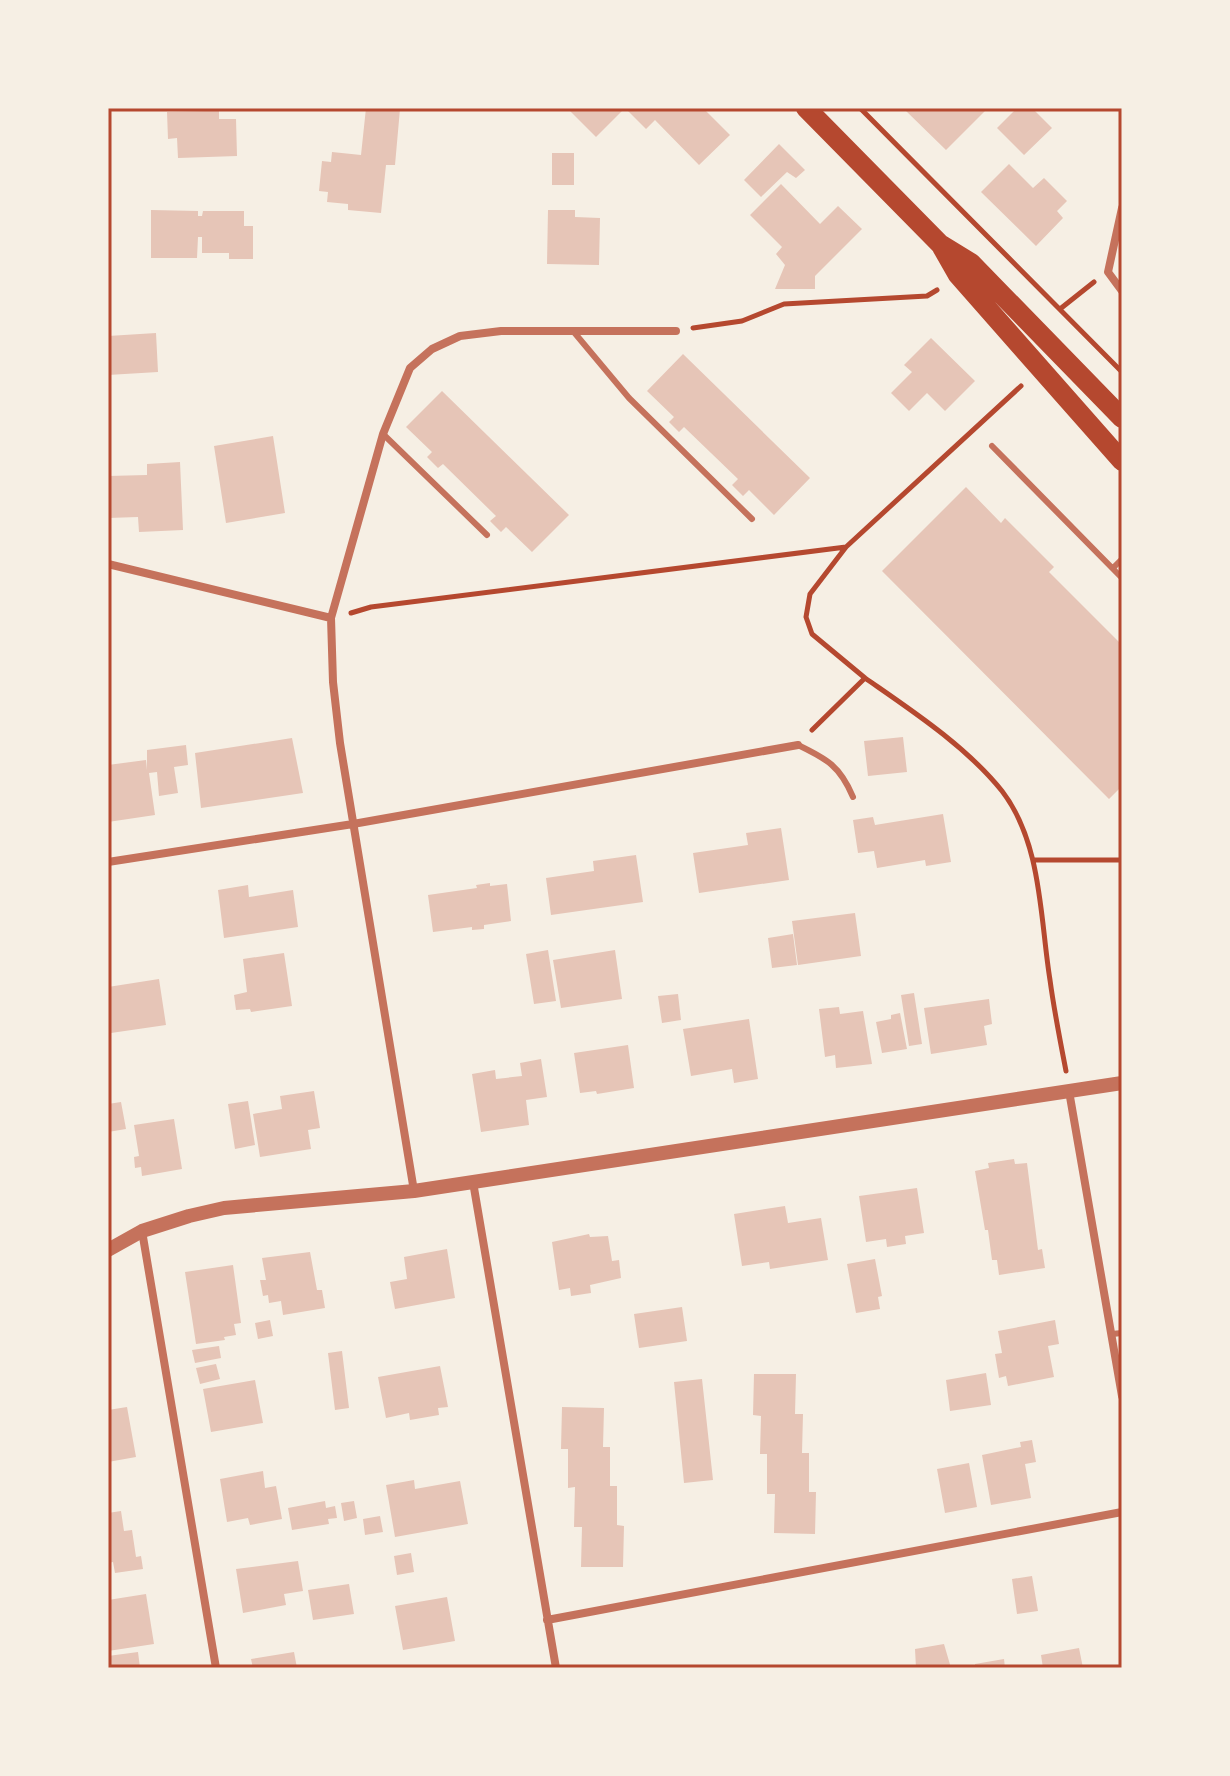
<svg xmlns="http://www.w3.org/2000/svg" width="1230" height="1776" viewBox="0 0 1230 1776" font-family="Arial,sans-serif">
<rect width="100%" height="100%" fill="#f6efe4"/>
<path fill="#e6c5b7" d="M205,108H219V119H236L237,156L178,158L177,138L168,139L167,112L205,111Z
M366,108L400,109L395,165H386L381,213L348,210V204L327,202L328,192L319,191L322,161L331,162L332,152L361,155Z
M567,108H703L730,135L699,165L655,120L646,129L625,108L596,137Z
M907,108H988L946,150L905,110Z
M1017,108H1032L1052,128L1024,155L997,128Z
M779,144L805,170L796,178L787,172L761,197L744,180Z
M552,153H574V185H552Z
M1009,164L1033,188L1044,178L1067,201L1057,211L1063,218L1036,246L981,192Z
M781,184L820,224L838,206L862,229L815,276V289H775L785,265L776,254L782,247L750,215Z
M151,210L198,211V216H202L203,211H244V226H253V259H229V253H202V237H198L197,258H151Z
M548,210H575V217L600,218L599,265L547,264Z
M156,333L158,372L108,375V336Z
M931,338L975,381L945,411L927,393L909,411L891,393L912,372L904,365Z
M683,354L810,478L774,515L749,490L743,496L732,485L738,479L684,427L679,432L669,422L674,417L647,391Z
M442,391L569,515L532,552L506,527L501,532L490,521L496,516L443,464L438,468L427,457L432,452L406,427Z
M273,436L285,513L226,523L214,446Z
M180,462L183,530L139,532L138,517L108,518V476L147,475V464Z
M966,487L1001,523L1005,518L1054,567L1049,572L1122,645V786L1109,799L882,571Z
M903,737L907,772L868,776L864,741Z
M292,738L303,793L201,808L195,753Z
M186,745L188,765L174,767L178,793L159,796L157,772L149,773L155,815L108,822V765L146,760L147,770V750Z
M943,814L951,862L926,866L925,860L877,868L874,851L858,853L853,820L873,817L875,825Z
M781,828L789,880L699,893L693,853L748,845L746,833Z
M636,855L643,902L551,915L546,878L594,871L593,861Z
M490,883V886L507,884L511,921L484,925V929L472,930V927L433,932L428,895L477,888L476,885Z
M248,885L249,897L293,890L298,927L224,938L218,890Z
M855,913L861,956L798,965L792,921Z
M793,934L797,965L772,968L768,938Z
M548,950L556,1001L534,1004L526,954Z
M615,950L622,999L561,1008L553,960Z
M284,953L292,1006L251,1012L250,1009L236,1010L234,995L247,992L243,959Z
M159,979L166,1025L111,1033V1027H108V987Z
M914,993L922,1044L909,1046L901,995Z
M678,994L681,1020L662,1023L658,996Z
M989,999L992,1024L984,1026L987,1045L931,1054L924,1008Z
M839,1007L840,1014L863,1011L872,1064L836,1068L835,1055L825,1057L819,1009Z
M900,1013L907,1049L882,1053L876,1022L891,1019V1015Z
M749,1019L758,1079L734,1083L732,1069L691,1076L683,1029Z
M628,1045L634,1088L597,1094L596,1091L580,1093L574,1053Z
M541,1059L547,1097L526,1100L529,1125L481,1132L472,1074L495,1070L496,1079L522,1076L520,1063Z
M314,1091L320,1128L308,1130L311,1149L260,1157L253,1114L282,1109L280,1096Z
M248,1101L255,1145L235,1149L228,1104Z
M121,1102L126,1129L108,1132V1104Z
M174,1119L182,1169L142,1176L141,1167L135,1168L134,1157L139,1156L134,1125Z
M1014,1159L1015,1164L1027,1163L1038,1250L1042,1249L1045,1268L999,1275L997,1260H992L988,1230H985L975,1171L989,1168L988,1163Z
M917,1188L924,1233L905,1236L906,1244L887,1247L886,1239L866,1242L859,1196Z
M785,1206L788,1223L821,1218L828,1260L770,1269L769,1262L742,1266L734,1214Z
M589,1234L590,1237L608,1236L612,1261L619,1260L621,1278L590,1285L591,1293L571,1296L570,1288L559,1290L552,1242Z
M447,1249L455,1298L395,1309L390,1282L407,1279L404,1257Z
M310,1252L317,1290H322L325,1308L283,1315L281,1301L269,1303L268,1295L263,1296L260,1280H266L262,1258Z
M875,1259L882,1296L878,1297L880,1309L856,1313L847,1264Z
M233,1265L241,1323L234,1324L236,1335L224,1337L225,1340L196,1344L185,1272Z
M682,1307L687,1341L639,1348L634,1314Z
M270,1320L273,1336L258,1339L255,1323Z
M1055,1320L1059,1344L1048,1346L1054,1377L1008,1386L1006,1376L999,1378L995,1354L1002,1353L998,1331Z
M219,1346L221,1358L195,1363L192,1350Z
M342,1351L349,1408L335,1410L328,1353Z
M216,1364L220,1379L200,1384L196,1368Z
M440,1366L448,1407L438,1408L439,1415L410,1420L409,1413L386,1418L378,1377Z
M986,1373L991,1405L950,1411L946,1380Z
M754,1374H796L795,1414H803L802,1453H809V1492H816L815,1534L774,1533L775,1494H767V1454H760L761,1416L753,1415Z
M702,1379L713,1480L684,1483L674,1382Z
M255,1380L263,1423L211,1432L203,1389Z
M127,1407L136,1457L108,1462V1410Z
M562,1407L604,1408L603,1447H610V1486H617V1525L624,1526L623,1567H581L582,1527H574L575,1487L568,1488V1449H561Z
M1032,1440L1036,1462L1025,1464L1031,1498L991,1505L982,1455L1021,1447L1020,1442Z
M969,1463L977,1507L945,1513L937,1469Z
M263,1471L265,1488L276,1486L282,1519L250,1525L248,1518L227,1522L220,1479Z
M414,1480L415,1489L460,1481L468,1524L395,1537L386,1485Z
M325,1501L326,1508L335,1506L337,1518L328,1519L329,1524L292,1530L288,1508Z
M354,1501L357,1518L344,1521L341,1503Z
M121,1511L124,1531L132,1530L136,1557L141,1556L143,1569L115,1573L113,1562L108,1563V1513Z
M380,1516L383,1532L365,1535L363,1519Z
M411,1553L414,1572L397,1575L394,1556Z
M298,1561L303,1591L284,1594L286,1605L243,1613L236,1569Z
M1032,1576L1038,1611L1017,1614L1012,1579Z
M349,1584L354,1614L313,1620L308,1590Z
M146,1594L154,1644L108,1651V1600Z
M447,1597L455,1641L403,1650L395,1606Z
M944,1644L951,1668H916L915,1649Z
M1079,1648L1083,1668H1043L1041,1655Z
M138,1652L140,1668H108V1656Z
M294,1652L297,1668H253L251,1659Z
M1004,1659L1005,1668H975V1664Z"/>
<g fill="none" stroke-linecap="round" stroke-linejoin="round">
<path stroke="#b5482f" stroke-width="5" d="M860,108L1122,372
M1060,309L1094,282
M693,328L742,321L784,304L927,296L937,290
M351,613L371,607L846,547
M865,678L812,634L806,617L810,594L846,547L1021,386
M812,730L865,678C911,710 966,746 1002,791C1042,843 1040,918 1050,980C1054,1010 1060,1040 1066,1071
M1033,860H1122"/>
<path stroke="#c5725c" stroke-width="6" d="M573,331L629,398L752,519
M383,434L487,535
M992,446L1122,578
M1113,568L1122,559
M798,745C827,759 840,766 853,797
M1112,1334L1122,1333"/>
<path stroke="#c5725c" stroke-width="8" d="M1122,208L1108,272L1122,291
M108,564L331,618
M108,862L353,824L798,745
M1069,1091L1122,1396
M473,1182L556,1668
M414,1191L340,743L333,682L331,618L383,434L410,368L432,349L460,336L501,331H676
M142,1231L216,1668
M547,1620L1122,1512"/>
<path stroke="#c5725c" stroke-width="14" d="M108,1250L142,1231L189,1216L224,1208L414,1191L1122,1083"/>
<path stroke="#b5482f" stroke-width="20" d="M806,108L940,244L971,263L1122,418
M942,247L958,275L1122,461"/>
</g>
<rect width="1230" height="1776" fill="none" stroke="#f6efe4" stroke-width="220"/>
<rect x="110" y="110" width="1010" height="1556" fill="none" stroke="#b5482f" stroke-width="3"/>
</svg>
